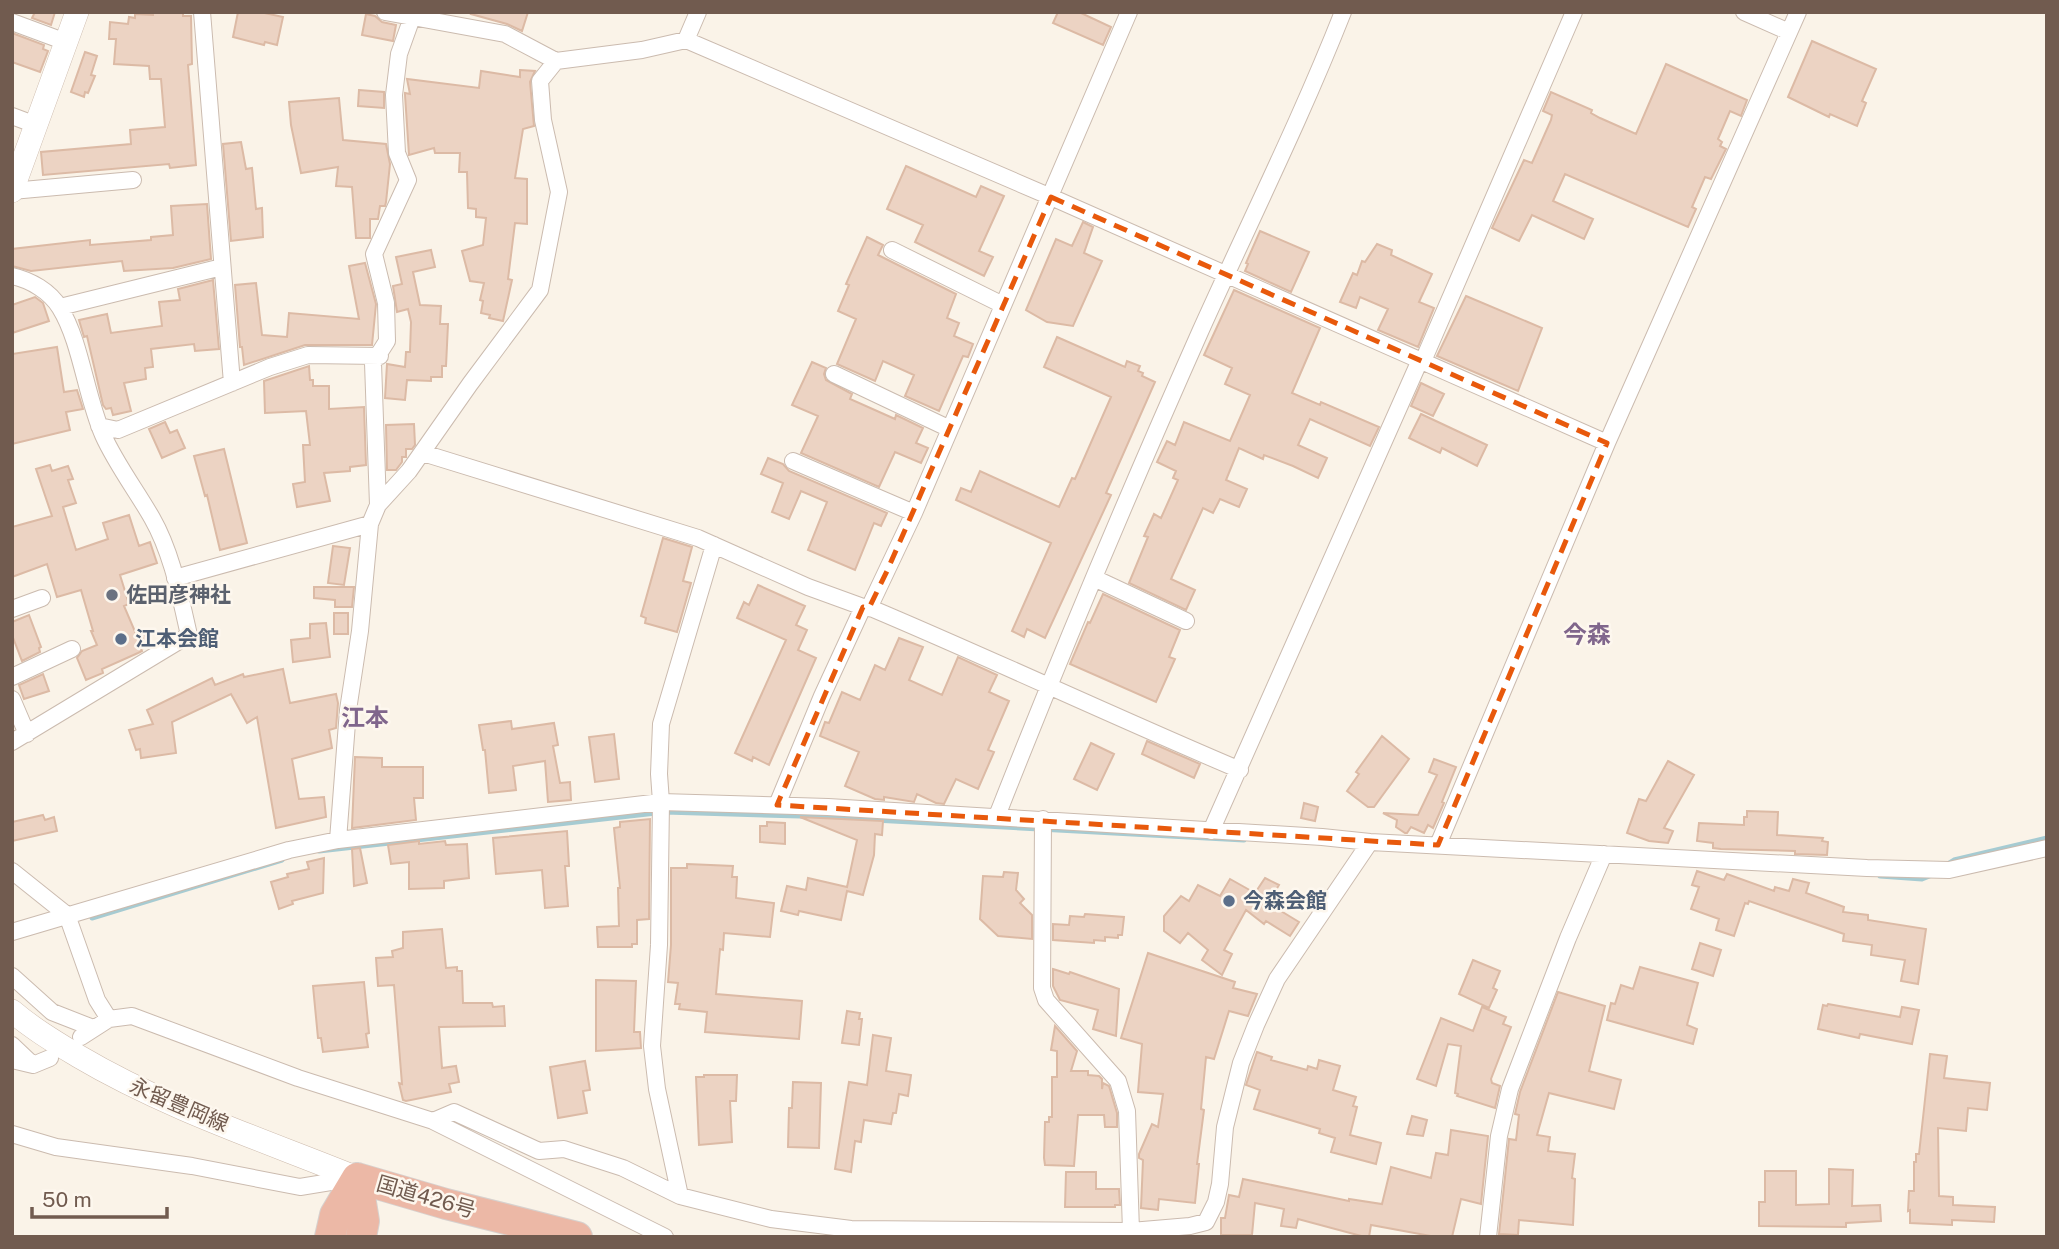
<svg xmlns="http://www.w3.org/2000/svg" width="2059" height="1249" viewBox="0 0 2059 1249" font-family="'Public Sans','Noto Sans JP',sans-serif">
<rect width="100%" height="100%" fill="#faf3e8"/>
<g fill="none" stroke-linecap="round" stroke-linejoin="round">
<path stroke="#a6cbd2" stroke-width="5" d="M319,851L665,812L800,816L1244,840
M1946,865L1954,860L2047,838
M1880,876L1922,879L1932,875
M92,918L282,860"/>
</g>
<path fill="#ecd3c3" stroke="#dcbaa5" stroke-width="2" d="M35,12H55L51,25L32,18Z
M153,12H183V16H191L192,64L188,65L196,165L170,168L169,164L43,175L41,152L131,144L130,130L165,127L161,79H150L149,66L114,64L116,39H109L110,22L128,24L129,17L135,18V14L153,15Z
M238,12H260L283,17L277,45L265,42L264,45L233,37Z
M472,12H528L522,31L507,24L471,14Z
M1058,12H1079L1111,27L1103,45L1053,23Z
M366,14L375,16L382,22L396,25L393,41L362,35Z
M12,33L44,45L43,49L48,51L40,72L12,62Z
M1812,41L1876,69L1862,101L1866,103L1857,126L1830,114L1829,117L1788,97Z
M85,52L97,56L91,75L95,76L88,93L85,92L84,97L71,92Z
M1666,64L1747,100L1741,116L1730,111L1718,139L1722,142L1720,146L1726,149L1711,179L1705,177L1692,207L1696,209L1688,227L1565,174L1553,201L1593,219L1584,239L1532,215L1519,241L1492,228L1524,160L1532,163L1551,120L1552,115L1543,111L1551,92L1592,110L1591,113L1600,118L1636,134Z
M520,70L535,71L530,82L534,126L523,129L515,178L527,179V224L515,223L508,279L512,280L503,321L489,318L490,315L481,313L483,301L480,300L484,283L470,281L462,251L483,245L486,218L476,217V209L468,208L467,172H459L460,153H435L434,148L409,155L405,95V93L410,94L407,79L479,88L481,71L520,77Z
M359,90L384,92V108L358,106Z
M339,98L343,140L386,144L390,164L386,202L385,206H380L378,219H370V238H356L352,187L336,186L338,167L301,173L291,125L289,102Z
M241,142L246,169L252,168L256,209L262,208L263,237L231,241L223,144Z
M906,166L976,197L981,186L1004,196L979,251L993,257L984,276L915,242L923,225L887,209Z
M207,204L211,259L173,268L124,271L122,261L31,271L12,266V249L90,240V245L127,242L151,240V237L173,235L171,206Z
M1083,222L1093,227L1084,253L1102,261L1073,326L1047,322L1026,310L1056,239L1072,246Z
M1260,231L1309,252L1291,292L1245,271L1248,264L1246,263Z
M867,237L883,245L878,255L956,294L947,318L959,323L954,336L973,344L968,357L963,356L939,411L905,396L914,375L883,361L875,381L837,364L856,319L838,311L849,285L846,284Z
M1377,244L1392,250L1391,255L1432,274L1419,302L1434,308L1418,347L1378,330L1388,309L1360,297L1356,308L1340,302L1353,273L1357,275L1362,261L1365,262Z
M431,250L435,267L413,272L420,305L441,306L440,324H448L446,366H442V377H431V381L407,380L405,400L385,398L387,364L405,367L406,352H410L411,322L408,309L397,312L393,286L402,284L396,257Z
M365,263L376,304L372,345H305L244,365L242,347H240L235,285L256,283L262,335L287,337L289,313L359,319L349,266Z
M213,280L219,349L195,351L194,344L151,349L153,367L145,368L146,379L124,383L131,411L113,415L111,408L106,409L103,405L87,336L84,337L79,320L107,314L111,333L162,326L159,302L180,300L178,289Z
M1234,290L1320,328L1292,393L1320,405L1321,402L1379,427L1370,446L1310,419L1298,445L1327,458L1318,478L1293,466L1264,455L1263,459L1239,448L1226,480L1247,489L1239,507L1220,499L1213,513L1203,508L1171,579L1195,590L1186,610L1129,583L1148,537L1144,536L1154,514L1161,518L1178,480L1173,478L1176,471L1157,462L1167,441L1175,445L1184,422L1230,441L1250,395L1225,384L1232,368L1204,355Z
M1466,296L1542,328L1518,391L1437,356Z
M35,297L43,303L49,321L12,333V305Z
M1057,337L1125,367L1127,361L1140,366L1138,371L1143,373L1142,376L1155,382L1106,493L1111,495L1045,638L1027,629L1024,637L1012,631L1051,543L956,500L961,488L971,492L980,471L1059,507L1072,478L1075,479L1111,397L1044,367Z
M57,347L64,392L77,390L83,409L66,412L70,430L12,444V354Z
M812,362L826,368L824,374L826,380L852,394L850,399L895,419L896,415L923,428L916,443L928,448L921,463L895,452L879,487L801,453L818,416L792,405Z
M309,366L310,380H313V386H329V409L364,407L366,465L350,467V471L324,473L330,501L297,507L293,484L305,482L303,445H310L306,411L265,413L264,381Z
M1421,383L1444,394L1433,416L1411,406Z
M1421,414L1487,445L1477,466L1442,448L1440,453L1409,438Z
M165,422L170,433L177,430L185,448L162,458L149,429Z
M414,424L415,445L412,449H406V457H402V462L396,470H387L386,425Z
M224,449L247,543L220,550L207,495L205,496L194,456Z
M768,458L783,464L789,471L887,513L881,526L874,523L855,570L808,550L827,502L801,491L789,519L772,512L783,483L761,474Z
M50,465L52,471L68,466L73,479L68,480L76,503L63,507L76,550L108,539L103,523L129,515L139,546L150,542L157,563L120,575L129,604L124,606L136,634L143,631L150,645L141,649L142,651L138,653L102,669L103,673L86,680L77,658L82,651L97,645L91,631H93L81,590L57,597L47,564L12,577V527L52,516L36,469Z
M663,538L692,547L683,581L691,583L677,632L645,623L646,618L641,616Z
M333,546L350,548L344,585L328,583Z
M758,585L805,606L796,625L807,630L798,650L816,658L769,765L753,757L752,761L735,753L786,640L737,618L744,602L749,605Z
M314,587H354L352,607H335V600L314,598Z
M1103,594L1180,630L1169,657L1175,659L1156,702L1070,664L1088,622L1090,623Z
M334,613H348V634H334Z
M29,615L41,647L39,648L40,652L22,661L12,635V622Z
M326,623L330,657L293,662L291,640L310,638V624Z
M899,638L923,647L909,680L942,695L958,657L997,675L989,692L1009,701L988,750L994,752L978,789L956,779L944,804L936,803L917,794L914,802L884,797V800L875,799L845,786L859,752L820,736L825,722L829,723L842,692L860,700L875,665L885,670Z
M283,669L290,703L336,694L338,703L336,728L329,730L332,748L292,759L299,799L324,797L326,817L276,828L257,717L247,723L231,694L172,722L176,753L141,758L140,749L136,750L129,730L153,724L147,710L212,678L215,685L243,674L244,677Z
M43,674L49,691L24,699L19,685Z
M511,721L512,729L554,723L558,745L553,746L560,783L570,782L571,800L548,802L545,761L513,766L516,790L489,793L485,750H483L479,725Z
M614,734L619,779L595,782L589,737Z
M1382,736L1409,759L1374,807H1368L1347,791L1359,774L1356,772Z
M1147,741L1200,764L1194,778L1142,754Z
M1091,743L1114,754L1097,790L1074,779Z
M355,757L382,758V767H423V798H414L416,820L352,828Z
M1434,759L1456,767L1442,802L1444,803L1433,828L1428,825L1424,833L1411,827L1407,833H1405L1396,827L1397,820L1383,813L1418,815L1437,775L1429,772Z
M1668,761L1694,775L1664,828L1673,831L1668,843L1649,841L1627,833L1639,799L1646,801Z
M1304,803L1318,807L1315,821L1301,818Z
M1747,811L1778,812L1777,835L1823,838L1822,841L1828,842L1827,855L1795,854V851L1721,849L1713,848V843L1697,841L1699,823L1744,825V817H1747Z
M43,815L45,820L54,817L57,831L12,841V822Z
M800,817L883,821L882,835L875,834L874,855L863,895L847,891L841,920L799,911L798,915L781,911L787,886L806,890L808,878L847,887L857,840Z
M650,819L649,919L637,920V944H632V947H598L597,927L619,926L618,888H620L614,828L620,827V822Z
M767,822L785,823V844L760,842V826H767Z
M567,831L569,866H565L568,906L545,908L542,870L496,874L493,838Z
M419,841V844L445,841L446,845L467,844L469,878L444,881V888L409,889V862L391,864L388,845Z
M360,848L367,883L354,886L352,849Z
M324,858L323,893L292,901L293,904L279,909L271,882L288,877L287,874L309,869L307,862Z
M687,864L733,866L732,877H737L736,898L774,903L770,937L724,933L723,950L720,949L716,994L802,1001L799,1039L705,1032L707,1012L679,1009L680,1004H675L678,983L668,982L671,945V868H687Z
M1697,871L1724,880L1727,874L1774,891L1775,887L1789,891L1793,879L1809,883L1806,893L1844,907L1843,912L1868,915V920L1926,929L1918,984L1901,981L1905,960L1871,955L1872,945L1843,941L1844,934L1749,901L1748,904L1745,903L1734,936L1716,930L1719,919L1691,909L1699,887L1692,885Z
M1004,872L1018,873L1016,890L1024,899L1020,903L1032,915V939L998,936L980,919L983,876L1003,877Z
M1265,878L1279,885L1276,890L1285,895L1276,908L1299,922L1290,936L1266,921L1264,924L1246,910L1224,950L1232,954L1222,975L1202,960L1208,950L1188,933L1180,943L1164,931V916L1181,896L1189,901L1198,885L1220,896L1230,879L1255,893Z
M1085,914L1124,917L1122,935H1118V938L1105,937V941L1094,940V943L1053,940V924L1069,925L1070,916L1084,917Z
M442,929L446,968L457,967V971H462L463,1003H492L493,1007L504,1006L505,1026L439,1027L442,1068L456,1066L459,1082L449,1084L451,1092L406,1101L403,1100L399,1083L402,1084L394,985L378,986L376,958L393,957L392,951L403,948V932Z
M1700,943L1721,950L1713,976L1692,969Z
M1148,953L1235,982L1233,988L1257,994L1248,1016L1229,1011L1214,1059L1206,1057L1201,1109L1204,1110L1197,1164H1199L1195,1203L1159,1199L1158,1210L1141,1208L1143,1160L1139,1158V1154L1152,1124L1158,1127L1163,1094L1138,1092L1142,1044L1121,1038Z
M1473,960L1500,971L1493,988L1497,990L1489,1008L1459,994Z
M1640,967L1698,983L1687,1025L1697,1029L1693,1044L1607,1020L1611,1003L1615,1004L1621,985L1633,989Z
M1053,969L1069,974L1070,972L1119,989L1116,1036L1093,1029L1098,1010L1060,1000L1053,986Z
M596,980L636,981L634,1032H640L641,1048L596,1051Z
M364,982L369,1033L366,1034L368,1047L323,1052L321,1038H318L313,986Z
M1558,992L1605,1006L1589,1071L1621,1080L1614,1109L1549,1093L1537,1135L1550,1137L1548,1151L1575,1154L1572,1178L1575,1179L1573,1225L1519,1220L1518,1235L1499,1234L1509,1139L1516,1140L1519,1115L1515,1114L1520,1092Z
M1828,1004L1900,1017L1902,1007L1919,1010L1912,1044L1860,1034L1859,1038L1818,1029L1823,1005L1827,1006Z
M1482,1007L1506,1017L1503,1024L1511,1027L1491,1079L1492,1083L1500,1086L1495,1108L1457,1096L1458,1094L1455,1093L1461,1046L1448,1044L1436,1086L1417,1079L1441,1018L1473,1031Z
M847,1011L860,1013L859,1019H862L859,1045L842,1043Z
M1055,1026L1077,1051L1071,1071H1088V1075L1099,1076L1102,1079V1089L1103,1083L1109,1086L1117,1113V1127H1105L1104,1115H1078L1074,1166L1045,1165L1044,1158L1045,1122H1049V1117H1052V1077H1057V1051L1051,1050Z
M873,1035L891,1038L886,1071L911,1075L908,1096L899,1094L896,1113H893L891,1124L864,1120L861,1142L855,1141L851,1172L835,1169L849,1082L867,1085Z
M1257,1052L1272,1057L1271,1060L1307,1070L1308,1066L1317,1069L1319,1060L1340,1066L1333,1090L1356,1097L1353,1106L1357,1107L1350,1135L1381,1143L1376,1164L1331,1152L1335,1138L1319,1133L1320,1129L1254,1109L1260,1090L1246,1085Z
M1930,1054L1947,1056L1944,1078L1990,1083L1987,1110L1968,1108L1966,1131L1938,1128L1939,1196L1953,1197V1205L1995,1207L1994,1222L1952,1220V1225L1910,1223V1210L1908,1211L1909,1191H1914V1162H1916V1154H1919Z
M585,1061L590,1090L583,1091L587,1113L558,1118L550,1067Z
M704,1075H737L736,1101H730L732,1142L699,1145L696,1077H704Z
M793,1082L821,1083L819,1148L788,1147L789,1108H792Z
M1412,1116L1427,1120L1423,1136L1407,1134Z
M1451,1130L1488,1136L1481,1204L1461,1199L1452,1237H1436L1371,1225L1369,1237H1365L1298,1219L1296,1228L1281,1226L1284,1209L1255,1203L1252,1235H1221V1218H1225L1229,1195L1239,1197L1243,1179L1349,1201V1199L1382,1204L1391,1167L1431,1178L1436,1153L1448,1155Z
M1829,1169L1853,1170L1852,1206L1880,1205L1881,1221L1846,1223V1227L1759,1226V1202H1765V1171H1796V1205L1829,1204Z
M1066,1172H1096V1189H1119L1120,1205H1115V1207H1065Z"/>
<g fill="none" stroke-linecap="round" stroke-linejoin="round">
<defs>
<path id="street" d="M202,12L232,383
M385,12L505,34L556,61L642,50L686,40L1051,197L1607,443
M1744,12L1789,32
M12,22L66,42
M686,40L698,12
M12,116L36,125
M12,191L133,180
M892,250L1003,305
M12,276C30,280 50,291 60,308C81,342 86,397 103,435C116,464 136,490 152,518C172,553 180,596 189,635L12,742
M60,307L222,267
M1423,361L1574,12
M834,374L950,429
M99,426L118,430L270,367L308,355L380,356
M423,453L698,538L808,587L863,607L873,609C996,661 1117,718 1240,770
M793,461L914,513
M378,505L373,363L387,341L386,303L374,254L408,180L397,153L394,95L399,54L414,12
M175,578L370,524
M1094,578L1186,621
M869,608L914,513L1129,12
M12,609L42,598
M12,677L72,649
M12,699L27,734
M777,805L822,696L863,607
M997,816C1061,653 1129,492 1200,332C1248,225 1300,121 1343,12
M1043,819L1042,988L1046,1000L1118,1081L1127,1111L1131,1231
M1211,831L1420,360
M338,840L348,710L360,631L370,524L378,505L409,471L470,384L540,290L559,192L543,120L540,81L556,61
M1438,845L1607,443L1798,12
M12,871L67,915L97,1000L109,1019
M12,932L289,850L338,840L661,802L828,807L1322,837L1370,842L1867,868L1949,870L2047,848
M12,976L52,1012L93,1028
M81,1037L109,1019L132,1016L298,1078L433,1121L665,1237
M12,1045L32,1064
M12,1060L33,1065L50,1058
M433,1121L454,1112L539,1151L564,1149L623,1168L680,1196L771,1219L851,1229L1131,1231L1190,1226L1206,1222L1216,1202L1220,1184L1225,1127L1241,1063L1256,1025L1277,979L1370,842
M12,1134L56,1147L192,1166L300,1187L355,1178
M680,1196L657,1089L652,1046L659,945L661,802L659,774L661,724L714,545
M1488,1237L1499,1136L1510,1089L1568,938L1604,854"/>
<path id="secondary" d="M12,191L77,12
M12,1011C33,1029 55,1042 78,1056C166,1108 263,1140 357,1178"/>
<path id="highway" d="M357,1178L446,1204L577,1237
M357,1178L364,1221L361,1237
M330,1237L335,1215L357,1178"/>
</defs>
<use href="#street" stroke="#cbbbaf" stroke-width="18"/>
<use href="#secondary" stroke="#cdbbad" stroke-width="24"/>
<use href="#highway" stroke="#d7d1ce" stroke-width="32"/>
<use href="#street" stroke="#fff" stroke-width="16"/>
<use href="#secondary" stroke="#fff" stroke-width="23"/>
<use href="#highway" stroke="#ecb8a6" stroke-width="30"/>
</g>
<path fill="none" stroke="#e8590c" stroke-width="5" stroke-dasharray="14 9" stroke-linejoin="round" d="M1051,197L1607,443L1438,845L777,805L863,607L869,608L887,571Z"/>
<circle fill="#6b7280" stroke="#fdf7ee" stroke-width="2.5" cx="112" cy="595" r="7"/>
<g fill="#5c6f8a" stroke="#fdf7ee" stroke-width="2.5">
<circle cx="121" cy="639" r="7"/>
<circle cx="1229" cy="901" r="7"/>
</g>
<g text-anchor="middle" stroke-width="5" stroke-linejoin="round" paint-order="stroke">
<g font-size="21" font-weight="bold" fill="#5b616d" stroke="#fdf7ee" text-anchor="start">
<text x="126" y="602">佐田彦神社</text>
</g>
<g font-size="21" font-weight="bold" fill="#4e5e75" stroke="#fdf7ee" text-anchor="start">
<text x="135" y="646">江本会館</text>
<text x="1243" y="908">今森会館</text>
</g>
<g font-size="21" fill="#715b4f" stroke="#fdf7ee">
<text transform="translate(179 1105) rotate(23)" y="7">永留豊岡線</text>
<text transform="translate(426 1197) rotate(16)" y="7">国道426号</text>
</g>
<g font-size="24" font-weight="bold" fill="#80668c" stroke="#fdf7ee">
<text x="1587" y="643">今森</text>
<text x="365" y="726">江本</text>
</g>
</g>
<rect width="2059" height="1249" fill="none" stroke="#715b4f" stroke-width="28"/>
<path d="M32 1207v10h135v-10" fill="none" stroke="#715b4f" stroke-width="3.5"/>
<text x="42" y="1207" font-size="21" fill="#715b4f" stroke="#fdf7ee" stroke-width="5" paint-order="stroke">50 m</text>
</svg>
